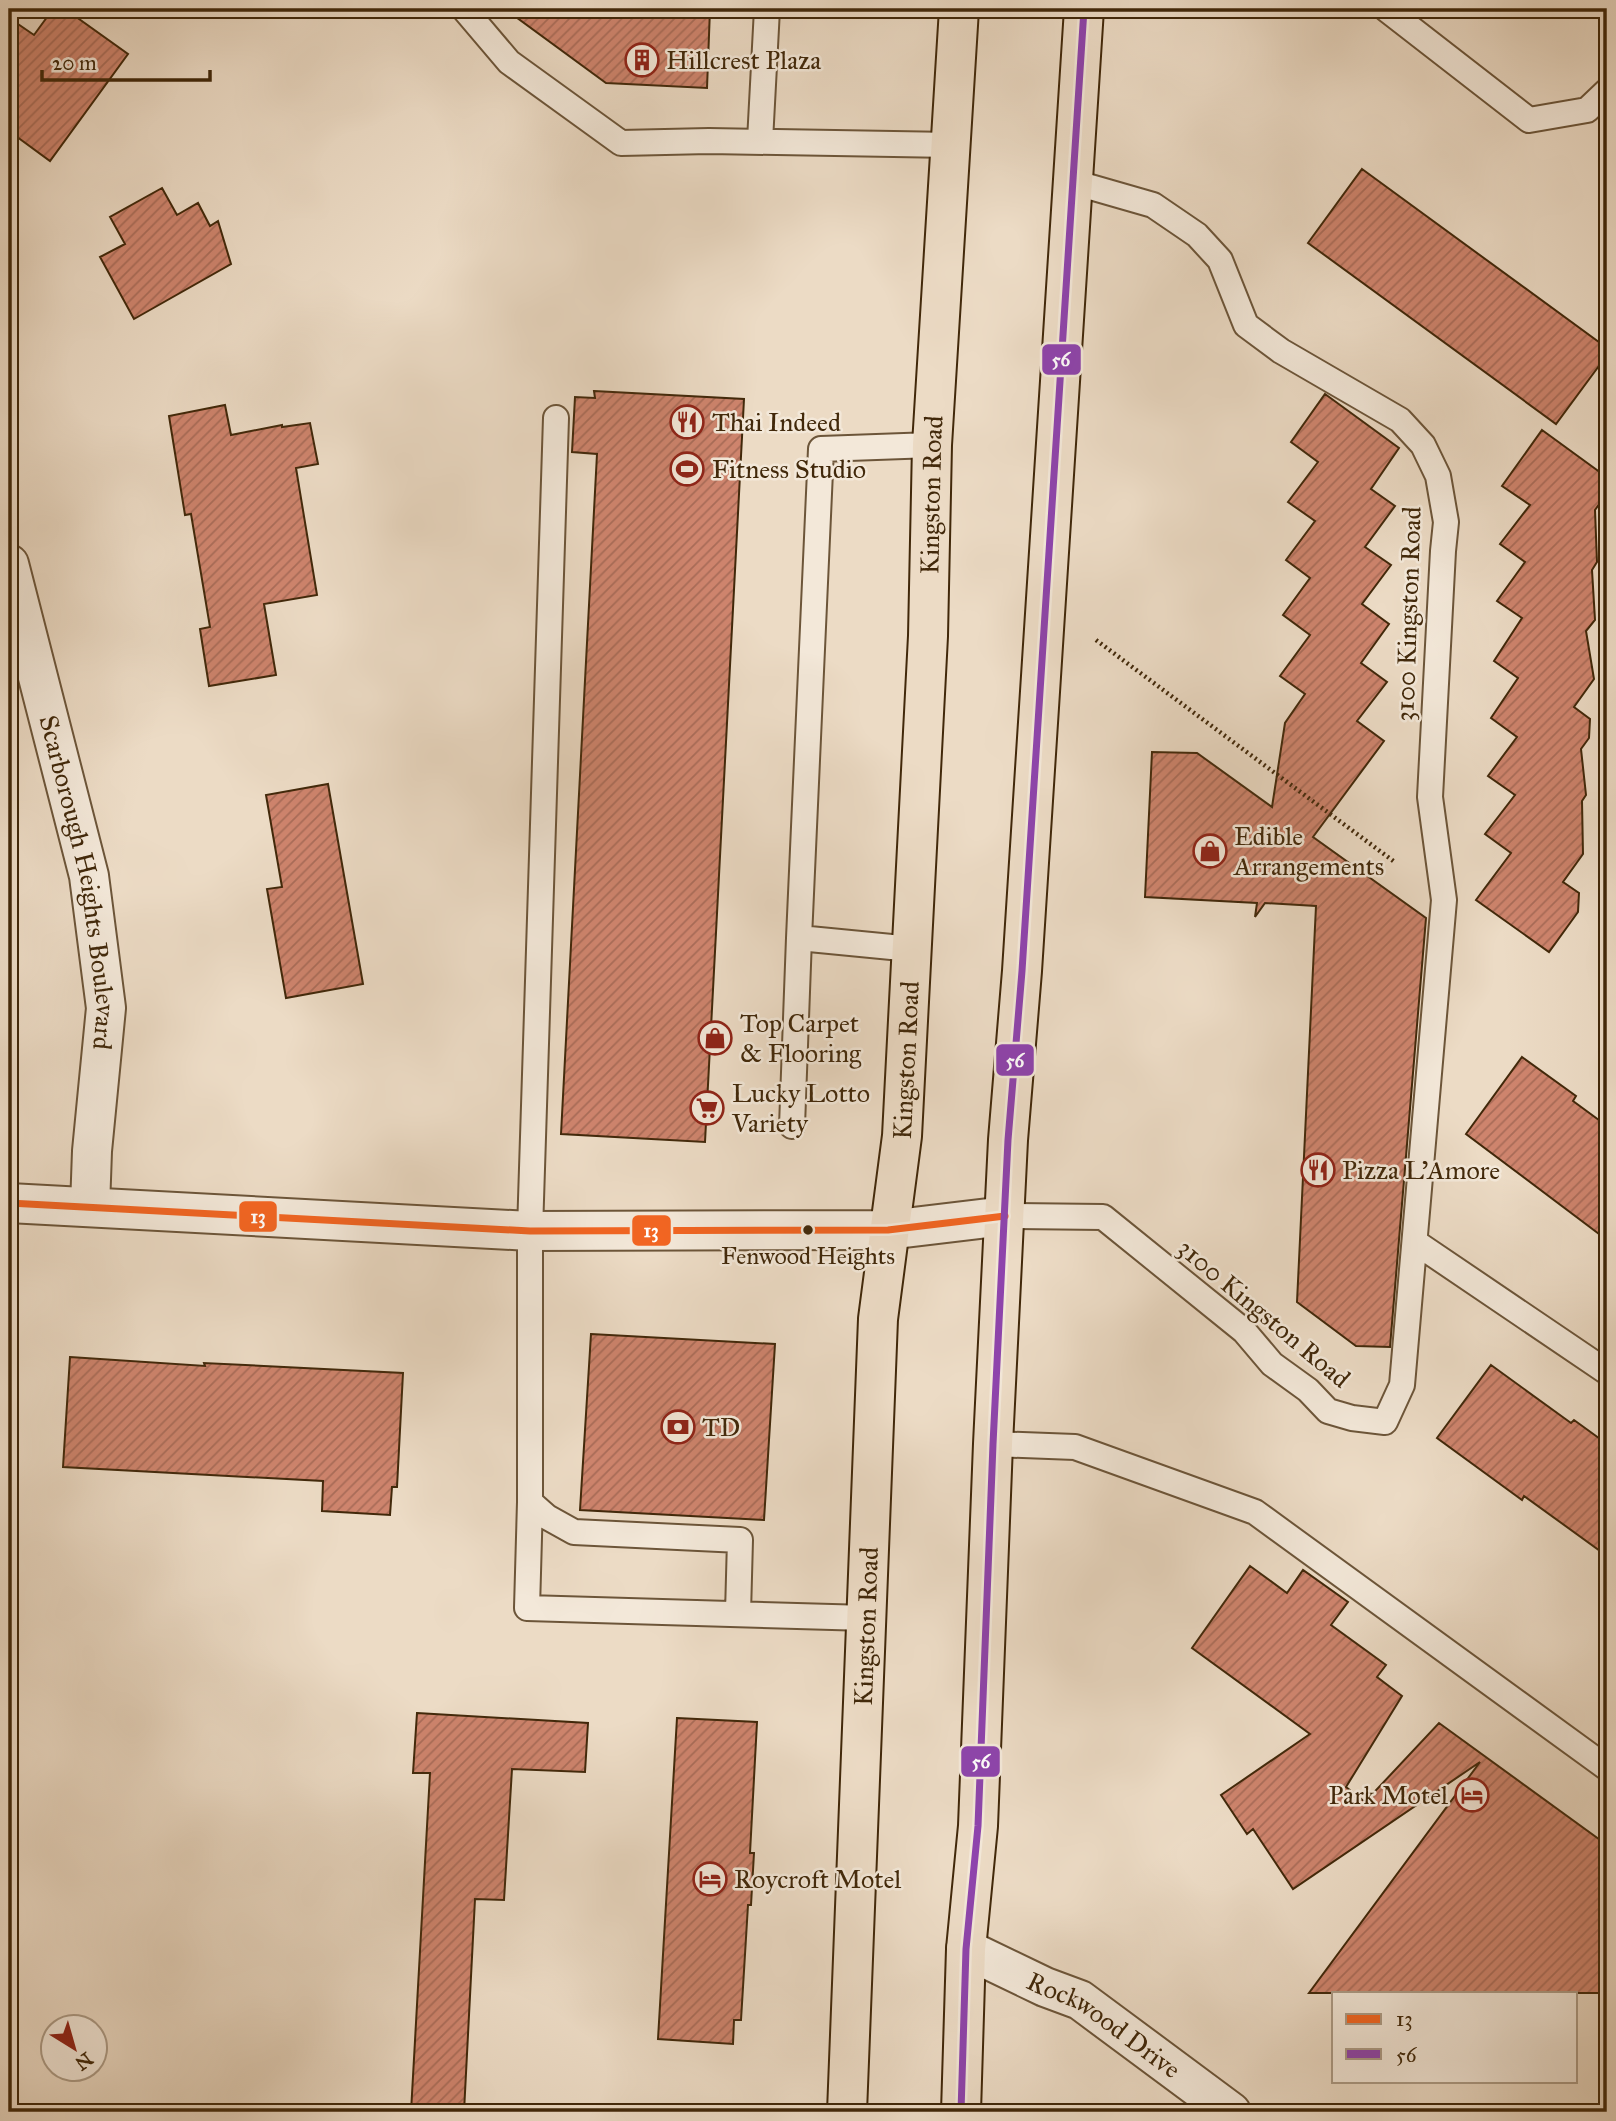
<svg xmlns="http://www.w3.org/2000/svg" width="1616" height="2121" viewBox="0 0 1616 2121" font-family="'IM FELL Great Primer',serif">
<defs>
<pattern id="building-hatch" width="6" height="6" patternUnits="userSpaceOnUse" patternTransform="scale(1.75)"><rect width="6" height="6" fill="#ce846d"/><path d="M-1 1l2-2M0 6l6-6M5 7l2-2" fill="none" stroke="#a96c58"/></pattern>
</defs>
<rect width="100%" height="100%" fill="#ecdbc5"/>
<filter id="stains"><feTurbulence type="fractalNoise" baseFrequency=".00286" numOctaves="4"/><feColorMatrix values="0 0 0 0 .2 0 0 0 0 .09 0 0 0 0 .02 0 0 0 .5 -.17"/></filter>
<radialGradient id="worn" r=".72"><stop offset=".6" stop-color="#630" stop-opacity="0"/><stop offset="1" stop-color="#630" stop-opacity=".3"/></radialGradient>
<path fill="url(#building-hatch)" stroke="#41280a" stroke-width="2" d="M53,9H65L128,54L50,161L9,131V18L34,35Z
M505,9H710L707,88L606,83Z
M1362,169L1607,348V355L1556,424L1308,243Z
M162,188L177,215L198,203L210,226L218,221L231,264L134,319L100,257L125,244L110,217Z
M594,391L744,399L705,1142L561,1134L597,454L572,452L575,397L595,398Z
M1325,394L1399,448L1371,489L1395,506L1365,547L1391,565L1362,604L1389,624L1361,663L1387,682L1357,721L1384,741L1313,837L1426,918L1390,1347L1356,1346L1297,1302L1316,906L1265,903L1255,917L1257,903L1145,897L1152,752L1197,753L1272,807L1285,723L1305,694L1280,676L1310,635L1283,615L1310,578L1286,560L1315,521L1288,502L1318,462L1291,442Z
M225,405L231,435L282,425V427L310,423L318,464L296,468L317,595L264,604L276,675L209,686L200,629L210,627L191,514L185,515L169,416Z
M1542,430L1601,473L1600,503L1595,510L1597,562L1592,570L1595,620L1586,631L1594,679L1574,707L1590,719L1589,738L1581,749L1586,795L1582,801L1583,854L1563,882L1579,893L1578,912L1549,952L1476,900L1511,853L1485,834L1515,795L1488,776L1517,737L1491,718L1518,678L1494,661L1522,618L1497,601L1525,562L1500,544L1530,505L1502,486Z
M328,784L363,984L286,998L267,889L282,887L266,795Z
M1522,1057L1576,1096L1573,1101L1607,1126V1240L1466,1134Z
M591,1334L775,1344L764,1520L580,1510Z
M70,1357L205,1366L204,1363L403,1373L397,1487H392L390,1515L322,1511L323,1481L63,1467Z
M1491,1365L1571,1423L1574,1420L1607,1444V1556L1524,1496L1522,1500L1437,1438Z
M1250,1566L1287,1593L1303,1570L1348,1602L1331,1625L1386,1665L1377,1677L1402,1696L1346,1787L1365,1802L1439,1723L1607,1845V1993H1309L1480,1762L1293,1889L1253,1829L1247,1834L1221,1795L1310,1734L1192,1648Z
M417,1713L588,1723L585,1772L512,1769L504,1900L475,1899L464,2112H411L430,1773H413Z
M677,1718L757,1722L750,1853H754L751,1905H748L741,2020H734L733,2044L658,2039Z"/>
<g fill="none" stroke-linecap="round" stroke-linejoin="round">
<defs>
<path id="lane" d="M464,9L509,62L621,143L709,141L952,145
M1386,9L1529,120L1587,110L1607,91
M760,141L767,9
M556,418L530,1231V1502L527,1608L867,1618
M912,949L799,938L821,449L932,445
M792,1126L799,938
M1005,1216L1103,1217L1244,1331L1272,1364L1308,1390L1328,1411L1352,1418L1385,1422L1402,1385L1444,900L1430,797L1443,551L1446,522L1438,476L1423,445L1400,420L1281,351L1246,325L1220,260L1197,235L1153,205L1073,182
M1415,1242L1607,1372
M993,1444L1075,1447L1255,1512L1607,1768
M530,1502L547,1517L574,1532L740,1540L738,1613"/>
<g id="street">
<path id="s1" d="M9,564L89,876L106,1008L92,1151L90,1207"/>
<path d="M9,1203L530,1231L888,1230L1005,1216"/>
<path id="s2" d="M966,1949L1045,1987L1080,2000L1231,2112"/>
</g>
<g id="primary">
<path id="s3" d="M847,2112L878,1319L902,1136L928,636L932,445L959,9"/>
<path d="M961,2112L966,1949L978,1826L993,1444L1008,1140L1022,971L1084,9"/>
</g>
</defs>
<use href="#lane" stroke="#6c5539" stroke-width="28"/>
<use href="#street" stroke="#6c5539" stroke-width="42"/>
<use href="#primary" stroke="#41280a" stroke-width="42"/>
<path stroke="#41280a" stroke-width="4.5" stroke-dasharray="2 3.5" stroke-linecap="butt" d="M1096,640L1396,863"/>
<use href="#lane" stroke="#f3e8d9" stroke-width="24"/>
<use href="#street" stroke="#f3e8d9" stroke-width="38"/>
<use href="#primary" stroke="#ecdbc5" stroke-width="38"/>
<defs>
<path id="bus-1" d="M9,1203L530,1231L888,1230L1005,1216"/>
<path id="bus-2" d="M961,2112L966,1949L978,1826L993,1444L1008,1140L1022,971L1084,9"/>
</defs>
<use href="#bus-1" stroke="#f3e8d9" stroke-width="12"/>
<use href="#bus-2" stroke="#f3e8d9" stroke-width="12"/>
<use href="#bus-1" stroke="#f26522" stroke-width="7"/>
<use href="#bus-2" stroke="#8e44ad" stroke-width="7"/>
</g>
<defs>
<symbol id="building-ring" viewBox="-11 -11 22 22"><circle r="9.5" fill="#f3e8d9" stroke="#8f2418" stroke-width="1.5"/><path d="M-4-6H4V6H1V3H-1V6H-4ZM-2.5-4.3h1.7v1.8h-1.7ZM.8-4.3h1.7v1.8H.8ZM-2.5-1h1.7V.8h-1.7ZM.8-1h1.7V.8H.8Z" fill="#8f2418"/></symbol>
<symbol id="restaurant-ring" viewBox="-11 -11 22 22"><circle r="9.5" fill="#f3e8d9" stroke="#8f2418" stroke-width="1.5"/><path d="M-5-6h1v4h1v-4h1v4h1v-4h1v5L-1.5 .5V6h-2V.5L-5-1ZM5-6V6H3V1.5H1.5Q1.5-4 5-6Z" fill="#8f2418"/></symbol>
<symbol id="stadium-ring" viewBox="-11 -11 22 22"><circle r="9.5" fill="#f3e8d9" stroke="#8f2418" stroke-width="1.5"/><path d="M0-5a6.5 5 0 1 0 0 10a6.5 5 0 1 0 0-10ZM-3.5-1.8h7v3.6h-7Z" fill="#8f2418"/></symbol>
<symbol id="shop-ring" viewBox="-11 -11 22 22"><circle r="9.5" fill="#f3e8d9" stroke="#8f2418" stroke-width="1.5"/><path d="M-5-2.5h2.3a2.7 3.5 0 0 1 5.4 0H5L5.5 6h-11ZM-1.5-2.5h3a1.5 2.3 0 0 0-3 0Z" fill="#8f2418"/></symbol>
<symbol id="supermarket-ring" viewBox="-11 -11 22 22"><circle r="9.5" fill="#f3e8d9" stroke="#8f2418" stroke-width="1.5"/><path d="M-6-5.5h2.5l.6 2H6L4.5 2H-2.5L-4.4-4H-6ZM-1.5 3.2a1.3 1.3 0 1 0 .1 0ZM3 3.2a1.3 1.3 0 1 0 .1 0Z" fill="#8f2418"/></symbol>
<symbol id="bank-ring" viewBox="-11 -11 22 22"><circle r="9.5" fill="#f3e8d9" stroke="#8f2418" stroke-width="1.5"/><path d="M-6-4H6V4H-6ZM0-2.3a2.3 2.3 0 1 0 0 4.6a2.3 2.3 0 1 0 0-4.6Z" fill="#8f2418"/></symbol>
<symbol id="hotel-ring" viewBox="-11 -11 22 22"><circle r="9.5" fill="#f3e8d9" stroke="#8f2418" stroke-width="1.5"/><path d="M-6-4.5h1.5V1H6V5H4.5V3h-9V5H-6ZM-4 0a1.8 1.8 0 1 1 3.6 0ZM.5 0V-2.5h3Q6-2.5 6 0Z" fill="#8f2418"/></symbol>
</defs>
<g fill-rule="evenodd">
<use href="#building-ring" x="623" y="41" width="38" height="38"/>
<use href="#restaurant-ring" x="668" y="403" width="38" height="38"/>
<use href="#stadium-ring" x="668" y="450" width="38" height="38"/>
<use href="#shop-ring" x="1191" y="832" width="38" height="38"/>
<use href="#shop-ring" x="696" y="1019" width="38" height="38"/>
<use href="#supermarket-ring" x="688" y="1089" width="38" height="38"/>
<use href="#restaurant-ring" x="1299" y="1151" width="38" height="38"/>
<use href="#bank-ring" x="659" y="1408" width="38" height="38"/>
<use href="#hotel-ring" x="1453" y="1776" width="38" height="38"/>
<use href="#hotel-ring" x="691" y="1860" width="38" height="38"/>
</g>
<circle fill="#41280a" stroke="#f3e8d9" stroke-width="2.5" cx="808" cy="1230" r="6"/>
<g text-anchor="middle" stroke-width="5" stroke-linejoin="round" paint-order="stroke">
<g font-size="24" fill="#41280a" stroke="#f3e8d9">
<text x="808" y="1264">Fenwood Heights</text>
</g>
<g font-size="26" fill="#41280a" stroke="#f3e8d9" text-anchor="start">
<text x="666" y="69">Hillcrest Plaza</text>
<text x="712" y="431">Thai Indeed</text>
<text x="712" y="478">Fitness Studio</text>
<text x="1234" y="845">Edible<tspan x="1234" dy="30">Arrangements</tspan></text>
<text x="740" y="1032">Top Carpet<tspan x="740" dy="30">&amp; Flooring</tspan></text>
<text x="732" y="1102">Lucky Lotto<tspan x="732" dy="30">Variety</tspan></text>
<text x="1342" y="1179">Pizza L'Amore</text>
<text x="702" y="1436">TD</text>
<text x="1448" y="1804" text-anchor="end">Park Motel</text>
<text x="734" y="1888">Roycroft Motel</text>
</g>
<g font-size="26" fill="#41280a" stroke="#f3e8d9">
<text dy="9" stroke="none"><textPath href="#s3" startOffset="1620">Kingston Road</textPath></text>
<text transform="translate(1408 614) rotate(-88)" y="9">3100 Kingston Road</text>
<text dy="9" stroke="none"><textPath href="#s1" startOffset="327">Scarborough Heights Boulevard</textPath></text>
<text dy="9" stroke="none"><textPath href="#s3" startOffset="1054">Kingston Road</textPath></text>
<text transform="translate(1264 1313) rotate(40)" y="9">3100 Kingston Road</text>
<text dy="9" stroke="none"><textPath href="#s3" startOffset="486">Kingston Road</textPath></text>
<text dy="9" stroke="none"><textPath href="#s2" startOffset="158">Rockwood Drive</textPath></text>
</g>
</g>
<g stroke="#f3e8d9" stroke-width="2.5">
<rect x="1041" y="343" width="41" height="33" rx="7" fill="#8e44ad"/>
<rect x="995" y="1043" width="40" height="34" rx="7" fill="#8e44ad"/>
<rect x="238" y="1200" width="40" height="33" rx="7" fill="#f26522"/>
<rect x="631" y="1214" width="41" height="33" rx="7" fill="#f26522"/>
<rect x="960" y="1745" width="41" height="33" rx="7" fill="#8e44ad"/>
</g>
<g font-size="19" text-anchor="middle" font-weight="bold" fill="#fff">
<text x="1061" y="366">56</text>
<text x="1015" y="1067">56</text>
<text x="258" y="1223">13</text>
<text x="651" y="1237">13</text>
<text x="981" y="1768">56</text>
</g>
<rect width="1616" height="2121" fill="none" stroke="#ecdbc5" stroke-width="35"/>
<rect x="10" y="10" width="1595" height="2100" fill="none" stroke="#41280a" stroke-width="3.5"/>
<rect x="18" y="18" width="1581" height="2086" fill="none" stroke="#41280a" stroke-width="2"/>
<rect x="1332" y="1992" width="245" height="91" fill="#f3e8d9" stroke="#ac9b86" stroke-width="2"/>
<rect x="1346" y="2014" width="35" height="10" fill="#f26522" stroke="#ac9b86" stroke-width="2"/>
<text x="1396" y="2026" font-size="21" fill="#41280a">13</text>
<rect x="1346" y="2049" width="35" height="10" fill="#8e44ad" stroke="#ac9b86" stroke-width="2"/>
<text x="1396" y="2062" font-size="21" fill="#41280a">56</text>
<g transform="translate(74 2048) rotate(143)"><circle r="33" fill="#f3e8d9" stroke="#ac9b86" stroke-width="2"/>
<path d="M0-5L12 26L0 18L-12 26Z" fill="#8f2418"/>
<text y="-10" font-size="19" font-weight="bold" text-anchor="middle" fill="#41280a">N</text>
</g>
<path d="M42 70v10h168v-10" fill="none" stroke="#41280a" stroke-width="3.5"/>
<text x="52" y="70" font-size="21" fill="#41280a" stroke="#f3e8d9" stroke-width="5" paint-order="stroke">20 m</text>
<rect width="100%" height="100%" filter="url(#stains)"/>
<rect width="100%" height="100%" fill="url(#worn)"/>
</svg>
